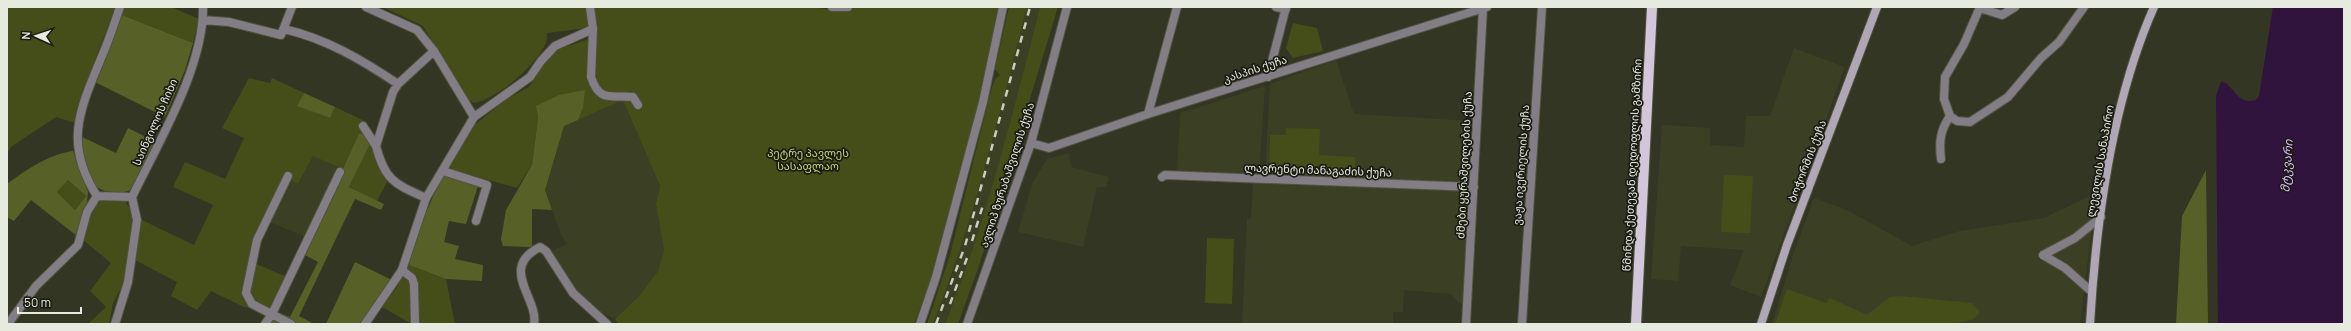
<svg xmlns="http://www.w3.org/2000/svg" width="2351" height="331" viewBox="0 0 2351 331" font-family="Manrope,'Noto Sans Georgian',sans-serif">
<rect width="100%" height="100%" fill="#323622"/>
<path fill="#3b4025" d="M1027,7H1040L998,169L965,275L945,324H933L953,273L983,174Z
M1794,48L1845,67L1761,297L1730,285L1744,250L1681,246L1678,281L1651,279L1662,125L1710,128V145L1744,147L1746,116H1770Z
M1336,60L1354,114L1474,121L1464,307L1450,294L1404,290L1403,312H1393V324H1242L1247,219H1251L1253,181L1345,186L1265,175L1270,84Z
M1265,86L1259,177L1177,173L1180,113Z
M623,100L660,186L656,204L664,250L658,271L639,296L615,319L599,312L576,290L552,256L551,252L567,244L561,235L545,190L564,126Z
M1069,153L1071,167L1109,177L1106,187H1097L1083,247L1018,232L1032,184L1047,159Z
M313,156L342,169L310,239L270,222L291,181L298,184Z
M2096,193L2080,324H1772L1793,255L1814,198L1849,211L1912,246L1960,231L2044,218Z"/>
<path fill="#454d19" d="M7,7H115L77,107L75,123L56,117L12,146L7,153Z
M125,7H171L197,18L199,19L193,43L122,15Z
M383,7H812L839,11L859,7H998C978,114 955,223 914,324H618L615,319L639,296L658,271L664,250L656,204L660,186L623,100L578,120L583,108L537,106L538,117L532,165L517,188L449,169L471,128L508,98L529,87L542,67L559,49L595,37V27L547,33C547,36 547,42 545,45C534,67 498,98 474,103L467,99L423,26Z
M1009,7H1027C999,114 974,221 933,324H927L950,255L991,90L995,79L1000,75L995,69Z
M1040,7H1058L979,266L958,324H945C987,221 1012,114 1040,7Z
M1293,23L1317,28L1323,51L1293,58L1286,48Z
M249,78L270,83L272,78L304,93L298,106L330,118L335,107L367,122L342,169L313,156L298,184L286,178L283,181L254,238L243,293L250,308L244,307L211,291L197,310L171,296L177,282L133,259L140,219L194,245L213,205L173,187L185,162L225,179L244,138L222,128Z
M1286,128L1320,129L1319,155L1355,157V177L1269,173L1270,135H1286Z
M370,144L387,182L377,201L349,187Z
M1724,175L1753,176L1750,233L1721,232Z
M68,180L86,196L75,210L57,192Z
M100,198L125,200L136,221L125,281L113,303L109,324H88L106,307L90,291L111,263L82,239L88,219Z
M1207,238L1234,239L1232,304L1205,303Z
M254,263L287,277L270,310C245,296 250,290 254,263Z
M409,265L446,279L455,324H412L382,307L397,287Z
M1787,289L1826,303L1830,298L1867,315L1890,297L1901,296L1972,303L1980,312L1974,319L1953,324H1775Z"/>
<path fill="#576127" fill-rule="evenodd" d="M122,15L193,43L185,70L165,117L95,82Z
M585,90L583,108L578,120L564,126L545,190L552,210L532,209V247L503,246L501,239L506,210L532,165L538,117L536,106L559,95Z
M304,93L335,107L330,118L297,106Z
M128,128L156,142C149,157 143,177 131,189C126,193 119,193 113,192C85,192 83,159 82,137L116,153Z
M363,133L370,144L349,187L384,204L381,210L355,199L299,316L314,324H270L277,312L290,317L318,262L303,254L359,134Z
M73,151L88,192L87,203L77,236L31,200L14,221L7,217V184C26,170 49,154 73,151ZM68,180L86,196L75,210L57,192Z
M2206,170L2208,324H2176L2182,216Z
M444,175L478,186L466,224L449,221L444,242L459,246L455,259L483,265L482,281L446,279L409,265C417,233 428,204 444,175Z
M355,262L392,280L360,324H326Z"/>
<path fill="#30143e" d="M2273,7H2344L2343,324H2218L2216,96L2221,82L2226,83C2236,92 2240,105 2256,100L2259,96Z"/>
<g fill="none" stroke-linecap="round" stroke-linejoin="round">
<defs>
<path id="minor" d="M366,7L417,30L434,51L474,117
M1276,7L1286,9
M1980,7L1964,44L1945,77L1944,99L1950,116L1957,121L1970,122L2008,97L2041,58L2059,42L2084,7
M1980,8L2002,15L2015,7
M203,20L229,22L281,35L292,7
M284,29C327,39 362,60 398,84L434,51
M593,29L591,77C600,104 612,94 633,97L638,105
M1268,77L1286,7
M398,84L393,92L376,146C385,181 395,184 426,198
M1148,114L1177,7
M363,126L376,146
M1031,143L1049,148L1148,114L1487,7
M1941,159C1939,141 1940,131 1950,116
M443,171L487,185L476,221
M288,176L257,240L246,293L252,304L291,324
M1162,177L1165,175L1474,187
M97,196L132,197C158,143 204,67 203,7
M97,196C63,143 80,109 102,56C109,40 114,24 120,7
M2043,255L2075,238L2101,217
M2043,255L2065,268L2092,292
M402,270L412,278L414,284L415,324
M8,324L36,286L78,245L87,212L97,196
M115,324L128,282L137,220L132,197
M265,324L272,314L340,172
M534,324C539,299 498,268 540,247L546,251L573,293L607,324
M920,324L936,277L983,102L1003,7
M1466,324L1483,8
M1522,324L1542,7"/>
<path id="tertiary" d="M832,7H848
M365,324L402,270L426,198L474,117L530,77L541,61L555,46L593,29L590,7
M967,324L1031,143L1067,7"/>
<path id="secondary" d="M1761,324L1787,245L1877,7
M2090,324C2096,220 2112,102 2154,7"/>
<path id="primary" d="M1636,324L1652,7"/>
</defs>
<use href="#minor" stroke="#4f5340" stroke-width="10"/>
<use href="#tertiary" stroke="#4f5340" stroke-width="10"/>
<use href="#secondary" stroke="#4f5340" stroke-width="10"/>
<use href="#primary" stroke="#4f5340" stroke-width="12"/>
<use href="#minor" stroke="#837d86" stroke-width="8"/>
<use href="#tertiary" stroke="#837d86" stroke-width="8"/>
<use href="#secondary" stroke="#afa7b5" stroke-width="8"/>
<use href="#primary" stroke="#d2c7da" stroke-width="10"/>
<path stroke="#c9ccbf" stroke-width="2.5" stroke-dasharray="7 7" stroke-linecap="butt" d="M972,241L983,205
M950,304L967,258
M936,324L965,246L1030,7"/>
</g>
<g text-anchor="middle" stroke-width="3.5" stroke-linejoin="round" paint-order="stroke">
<g font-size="11" fill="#e7eade" stroke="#1a1c13">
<text transform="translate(1255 69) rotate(-18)" y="4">კასპის ქუჩა</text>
<text transform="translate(155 122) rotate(-66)" y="4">საინგილოს ჩიხი</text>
<text transform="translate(1807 161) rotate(-69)" y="4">ბოჭორმის ქუჩა</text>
<text transform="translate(2100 161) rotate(-80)" y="4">ლევილის სანაპირო</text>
<text transform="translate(1464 165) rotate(-87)" y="4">ძმები ყურაშვილების ქუჩა</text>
<text transform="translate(1521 165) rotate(-86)" y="4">ვაჟა ივერიელის ქუჩა</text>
<text transform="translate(1632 165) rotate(-87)" y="4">წმინდა ქეთევან დედოფლის გამზირი</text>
<text transform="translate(1318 170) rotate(2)" y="4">ლავრენტი მანაგაძის ქუჩა</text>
<text transform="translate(1007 175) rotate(-72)" y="4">ავლიპ ზურაბაშვილის ქუჩა</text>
</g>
<g font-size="11" fill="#c4d37e" stroke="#1a1c13">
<text x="808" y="157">პეტრე პავლეს<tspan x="808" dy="13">სასაფლაო</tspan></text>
</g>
<g font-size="12" font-style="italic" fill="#e2b5ff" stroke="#1a1c13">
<text transform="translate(2287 166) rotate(-86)" y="4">მტკვარი</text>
</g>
</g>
<rect width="2351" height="331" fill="none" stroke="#e7eade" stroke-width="16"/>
<g transform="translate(36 36) rotate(273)" stroke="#1a1c13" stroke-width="3" paint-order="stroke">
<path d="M0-3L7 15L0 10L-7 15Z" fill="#e7eade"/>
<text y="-6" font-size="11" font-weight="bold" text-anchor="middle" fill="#e7eade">N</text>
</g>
<path d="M18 307v6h63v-6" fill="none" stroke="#e7eade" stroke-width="2"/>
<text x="24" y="307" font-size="12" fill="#e7eade" stroke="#1a1c13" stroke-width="3" paint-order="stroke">50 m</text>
</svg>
